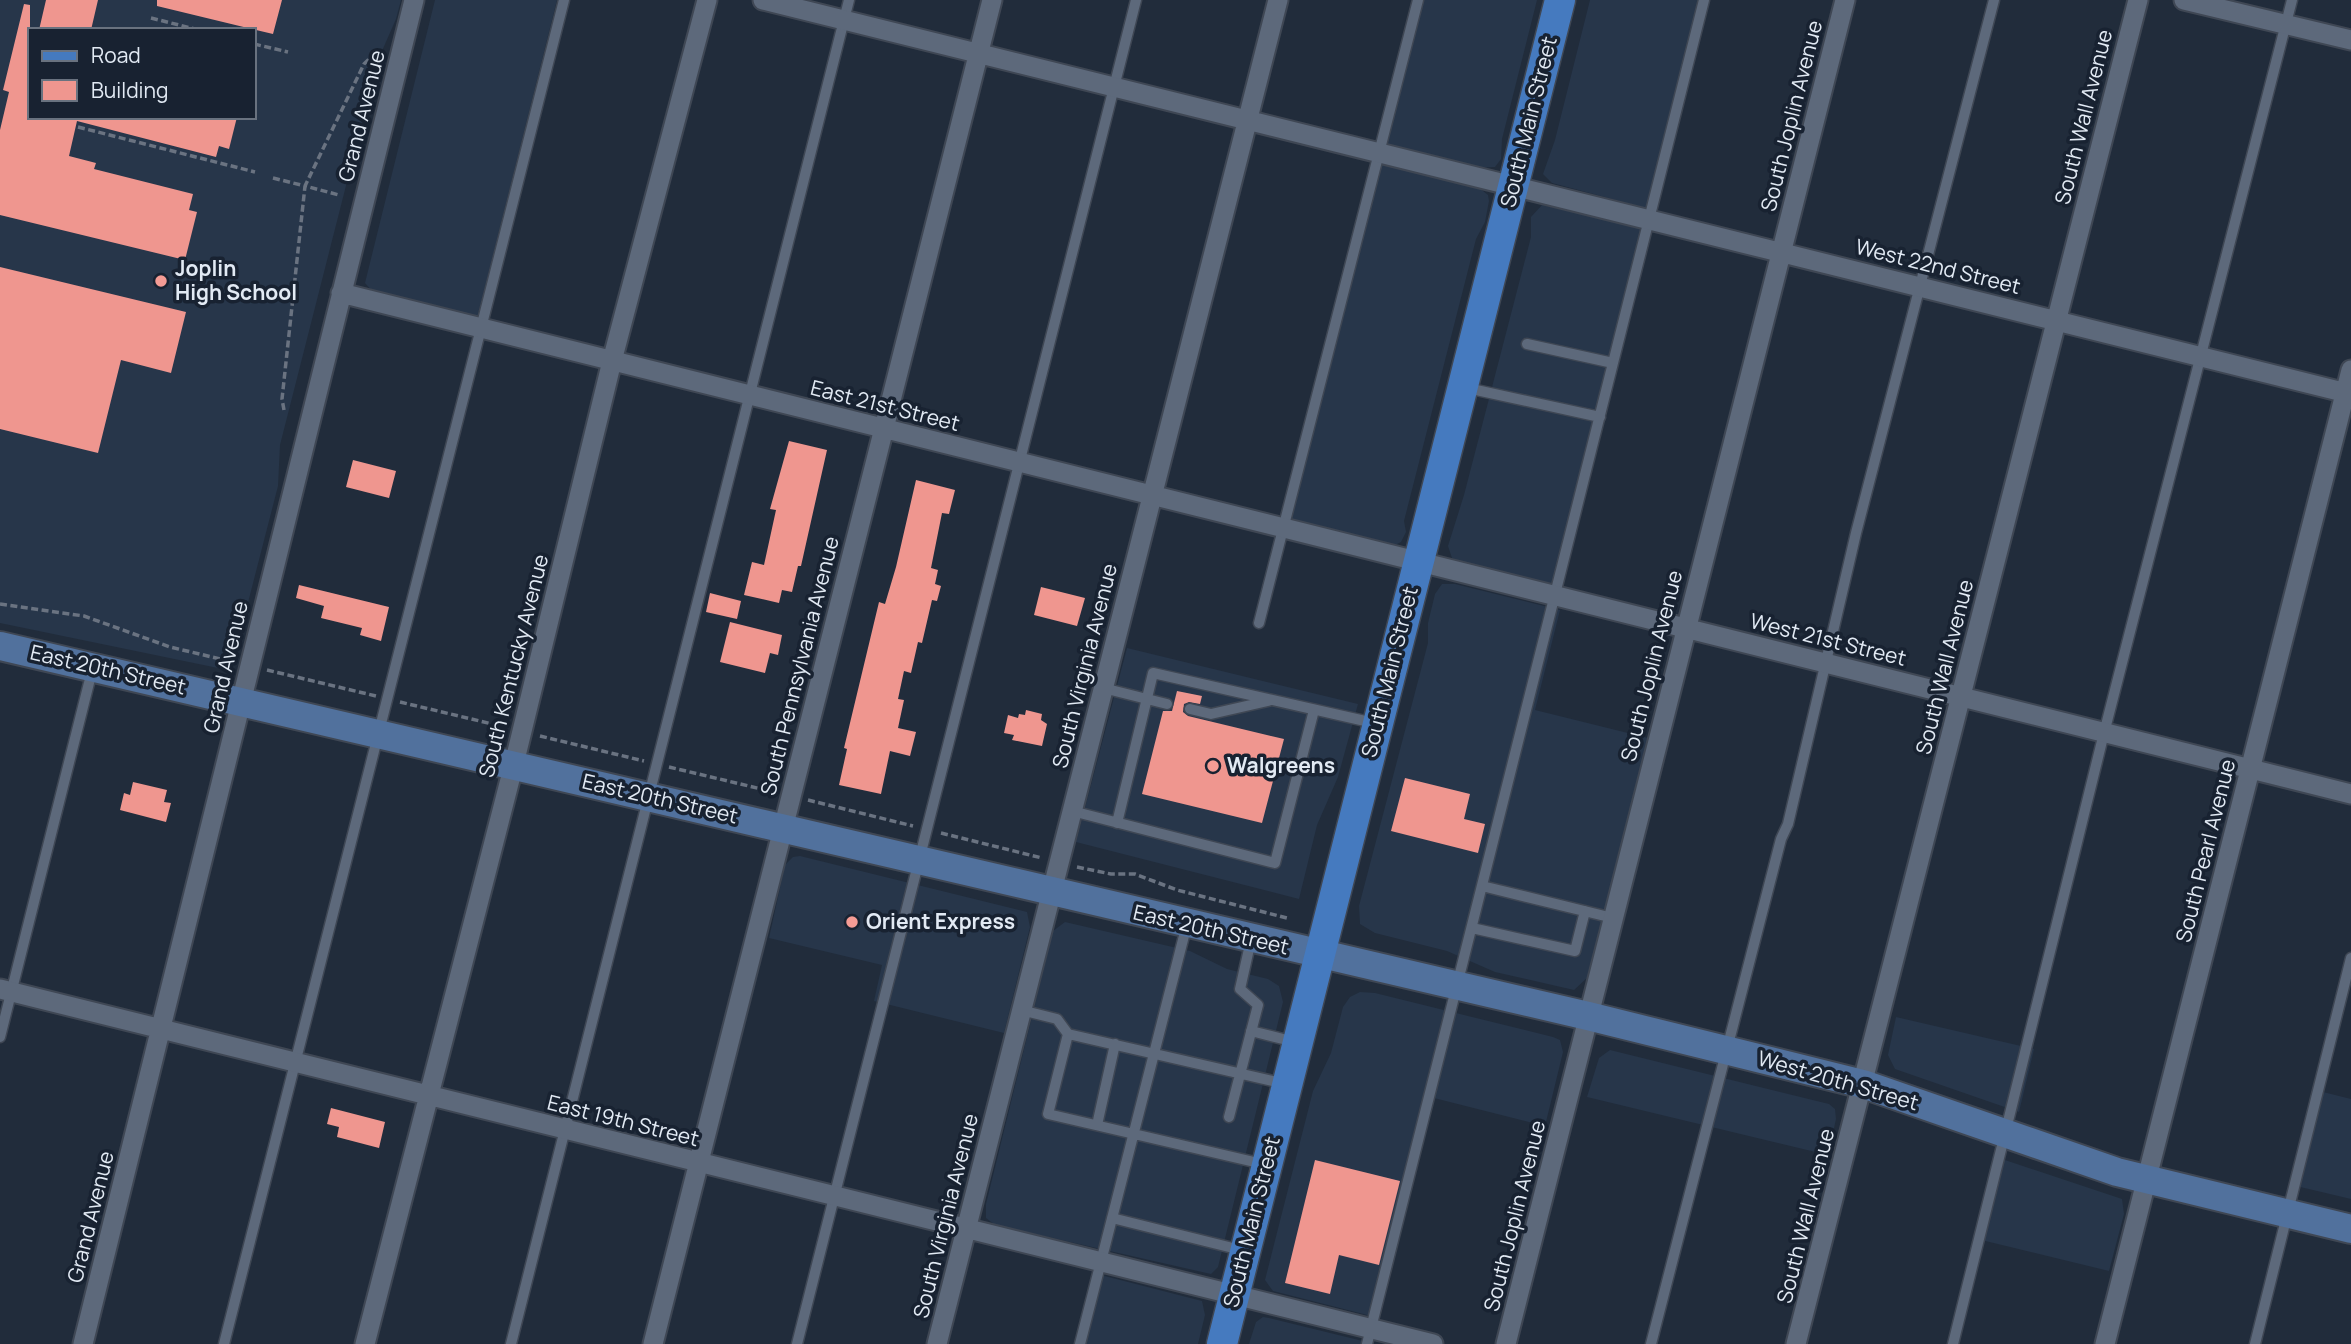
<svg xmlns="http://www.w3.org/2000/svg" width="2351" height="1344" viewBox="0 0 2351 1344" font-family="Manrope,sans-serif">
<rect width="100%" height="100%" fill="#212c3b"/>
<path fill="#27364a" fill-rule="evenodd" d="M0,0H401L396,19L378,60L280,445L278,486L235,653L225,666L218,668L0,623ZM30,30H254V117H30Z
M435,0H557L477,319L372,291L365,283Z
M1413,0H1537L1502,139L1501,159L1495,167L1475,168L1378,142Z
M1590,0H1710L1657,211L1552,183L1543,174L1555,140Z
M1371,160L1478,187L1488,195L1489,201L1485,222L1476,239L1404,521L1406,532L1401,542L1393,546L1281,518Z
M1542,205L1651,230L1561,588L1459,561L1452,558L1448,546L1464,495L1531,237V217Z
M1442,584H1455L1560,610L1535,710L1648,738L1588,977L1574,990L1495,972L1447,951L1375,933L1360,924L1359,906L1428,643V623L1435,594Z
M1127,648L1358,704L1338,777L1317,825L1299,899L1076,842Z
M800,856L1027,912L1030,927L1004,1033L874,1001L882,965L769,938L785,865L793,857Z
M1065,922L1190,951L1227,969L1268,979L1279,986L1283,1002L1218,1267L1211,1274L995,1225L986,1218V1204L1053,931Z
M1360,992L1375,993L1553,1037L1560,1040L1563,1052L1545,1126L1434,1098L1379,1318L1273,1291L1265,1280L1313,1091L1331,1053L1343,1007L1350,997Z
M1896,1017L2034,1049L2019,1112L1895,1069L1888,1055Z
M1610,1050L1829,1104L1835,1109L1836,1119L1828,1155L1587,1097L1599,1058Z
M2315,1090L2351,1099V1199L2292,1185Z
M1993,1156L2122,1199L2124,1214L2109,1271L1973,1238Z
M1093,1273L1202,1301L1205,1315L1198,1344H1075Z
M1263,1317L1269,1318L1375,1344H1249L1256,1322Z"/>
<path fill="#ef968f" d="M46,0H98L91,30H39Z
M157,0H282L273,34L157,6Z
M24,4L30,5V117H237L229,149L219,146L216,157L77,121L69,156L96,163L94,169L193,194L189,210L197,212L185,260L0,215V130L9,92L3,90Z
M0,267L186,312L171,373L121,360L98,453L0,429Z
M789,441L827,450L801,566H798L792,592L782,590L779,603L744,595L752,562L764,565L776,510L770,509Z
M353,460L396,471L389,498L346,487Z
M916,480L955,490L949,514L942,513L931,568L938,570L935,584L941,586L937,601L932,600L922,643L918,642L911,673L904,671L898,699L904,700L898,728L916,732L910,756L890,751L881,794L839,785L847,749L844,748L879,602L885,604L896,567Z
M299,585L389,607L381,641L360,635L362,628L321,618L324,606L296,598Z
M1041,587L1085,598L1077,626L1034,615Z
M710,593L741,601L737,619L706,612Z
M730,622L782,635L778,655L770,653L765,673L720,662Z
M1177,691L1202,696L1200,704L1189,702L1184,704L1183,712L1188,716L1284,739L1262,823L1142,794L1163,711H1172Z
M1026,710L1042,714L1041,720L1047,724L1042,746L1012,740L1014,735L1004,733L1008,715L1018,718L1019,714L1025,715Z
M1405,778L1470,794L1464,819L1485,824L1478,853L1391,831Z
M133,782L167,790L164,802L171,803L166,822L120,810L124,793L130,795Z
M331,1108L385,1122L379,1148L337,1137L339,1127L327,1124Z
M1315,1160L1400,1181L1379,1265L1339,1255L1330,1294L1285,1283Z"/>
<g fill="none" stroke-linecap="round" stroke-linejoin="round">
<defs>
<path id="lane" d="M1527,344L1613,363
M1467,388L1600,417
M1259,623L1418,0
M1103,688L1167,704
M1190,709L1211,714L1268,701
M1072,811L1275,863L1314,710
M1117,823L1153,673L1374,723
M1482,886L1613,918
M1472,928L1575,951L1585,911
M1021,1010L1057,1019L1068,1034L1048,1114L1263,1164
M1251,1031L1295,1042
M1068,1034L1286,1084
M0,1037L92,671
M1229,1117L1258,1005L1240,989L1251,940
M1097,1125L1115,1044
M1112,1218L1241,1250
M224,1344L564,0
M511,1344L849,0
M797,1344L1136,0
M1080,1344L1187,924
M1367,1344L1704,0
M1651,1344L1781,839L1788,824L1856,533L1994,0
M1953,1344L2104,733L2292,0
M2255,1344L2351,958"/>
<path id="street" d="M763,0L2351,394
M2184,0L2351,40
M341,293L2351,794
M0,989L1433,1344
M83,1344L414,0
M365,1344L514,764L612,361L707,0
M653,1344L992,0
M937,1344L1278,0
M1506,1344L1845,0
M1796,1344L2138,0
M2105,1344L2351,370"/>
<path id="secondary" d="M0,646L1588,1016L1863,1084L2117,1172L2351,1229"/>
<path id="primary" d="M1222,1344L1560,0"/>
</defs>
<use href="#lane" stroke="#3f4754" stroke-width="13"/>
<use href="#street" stroke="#3f4754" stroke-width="23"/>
<use href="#secondary" stroke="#3f4754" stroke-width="32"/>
<use href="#primary" stroke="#3f4754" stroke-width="33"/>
<path stroke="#6a7381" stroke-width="3.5" stroke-dasharray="7 3.5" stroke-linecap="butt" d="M151,18L199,30
M254,44L288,52
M78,127L255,172
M273,178L305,186L364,64L376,52
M284,410L282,399L305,186L339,195
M0,604L84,616L170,647L233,662
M267,670L376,696
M400,702L505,727
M540,736L644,761
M669,767L774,792
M808,800L913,826
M941,833L1042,858
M1077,867L1111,874H1135L1177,890L1287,918"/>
<use href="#lane" stroke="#5d697b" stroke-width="10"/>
<use href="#street" stroke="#5d697b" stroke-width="19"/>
<use href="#secondary" stroke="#51719d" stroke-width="28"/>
<use href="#primary" stroke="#457abf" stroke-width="30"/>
</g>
<g fill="#f59c95" stroke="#182231" stroke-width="2.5">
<circle cx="161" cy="281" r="7"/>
<circle cx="1213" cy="766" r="7"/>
<circle cx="852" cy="922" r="7"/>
</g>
<g text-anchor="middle" stroke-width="7" stroke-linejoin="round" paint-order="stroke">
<g font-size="21" fill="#e2eaf4" stroke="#182231">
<text transform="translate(362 116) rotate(-76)" y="7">Grand Avenue</text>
<text transform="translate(1792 116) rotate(-76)" y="7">South Joplin Avenue</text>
<text transform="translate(2084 117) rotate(-76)" y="7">South Wall Avenue</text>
<text transform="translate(1529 122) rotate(-76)" y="7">South Main Street</text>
<text transform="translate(1938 267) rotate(14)" y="7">West 22nd Street</text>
<text transform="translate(885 406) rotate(14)" y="7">East 21st Street</text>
<text transform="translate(1828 640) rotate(14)" y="7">West 21st Street</text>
<text transform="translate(514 666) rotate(-76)" y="7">South Kentucky Avenue</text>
<text transform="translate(800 666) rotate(-76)" y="7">South Pennsylvania Avenue</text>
<text transform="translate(1085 666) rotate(-76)" y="7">South Virginia Avenue</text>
<text transform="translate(1652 666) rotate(-76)" y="7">South Joplin Avenue</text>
<text transform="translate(226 667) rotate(-77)" y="7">Grand Avenue</text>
<text transform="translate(1945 667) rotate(-76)" y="7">South Wall Avenue</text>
<text transform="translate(108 670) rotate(13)" y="7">East 20th Street</text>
<text transform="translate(1390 672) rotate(-76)" y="7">South Main Street</text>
<text transform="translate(660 799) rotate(13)" y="7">East 20th Street</text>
<text transform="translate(2206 851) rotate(-76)" y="7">South Pearl Avenue</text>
<text transform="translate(1211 930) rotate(13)" y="7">East 20th Street</text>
<text transform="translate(1838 1081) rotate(16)" y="7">West 20th Street</text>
<text transform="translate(623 1121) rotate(14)" y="7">East 19th Street</text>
<text transform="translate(946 1216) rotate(-76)" y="7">South Virginia Avenue</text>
<text transform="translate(1515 1216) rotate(-76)" y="7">South Joplin Avenue</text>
<text transform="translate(1806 1216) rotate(-76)" y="7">South Wall Avenue</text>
<text transform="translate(91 1217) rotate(-76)" y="7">Grand Avenue</text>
<text transform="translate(1252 1222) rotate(-76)" y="7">South Main Street</text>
</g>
<g font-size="21" font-weight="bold" fill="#e2eaf4" stroke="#182231" text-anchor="start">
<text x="175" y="276">Joplin<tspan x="175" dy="24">High School</tspan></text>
<text x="1227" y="773">Walgreens</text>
<text x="866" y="929">Orient Express</text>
</g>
</g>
<rect x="28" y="28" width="228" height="91" fill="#182231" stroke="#69727f" stroke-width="2"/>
<rect x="42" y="51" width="35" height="10" fill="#457abf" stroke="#69727f" stroke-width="2"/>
<text x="91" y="63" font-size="21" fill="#e2eaf4">Road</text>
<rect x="42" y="80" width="35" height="21" fill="#ef968f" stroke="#69727f" stroke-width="2"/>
<text x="91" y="98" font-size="21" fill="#e2eaf4">Building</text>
</svg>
